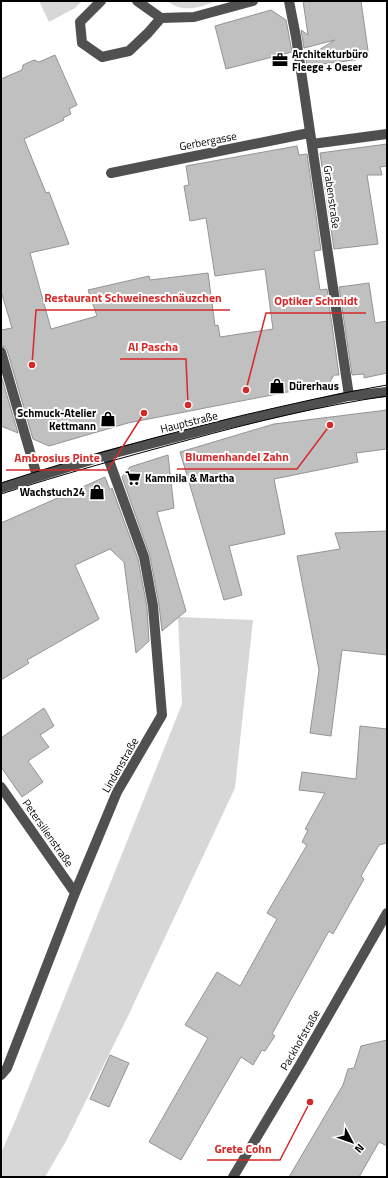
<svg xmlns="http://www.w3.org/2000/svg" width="388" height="1178" viewBox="0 0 388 1178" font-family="'Titillium Web',sans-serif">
<rect width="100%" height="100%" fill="#fff"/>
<path fill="#d7d7d7" d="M39,1H82L75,8L49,22Z
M167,1H218C199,7 185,14 167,1Z
M178,617L253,620L235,788L128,1016L66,1141L45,1177H1V1153L16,1119L182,704Z"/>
<path fill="#c0c0c0" stroke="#949494" d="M303,1H361L369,58L307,66L306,58L335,40L304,48L301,30L308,35Z
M271,10L286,20L292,52L226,69L215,26Z
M55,55L77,105L69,109L71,114L63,118L64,120L24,139L46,193L49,192L69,244L30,253L51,329L97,316L88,290L149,276L150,280L208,273L215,326L218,325L220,337L273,329L265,269L215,276L206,218L190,221L184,186L189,185L186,166L297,146L299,155L307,154L321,250L314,251L320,290L327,289L339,375H334L327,387L309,391L308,388L128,423L49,446L33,439L7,350L5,347L1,346V330L12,328L1,291V79L22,70L23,65L34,60L39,62Z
M387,144V166L380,167L382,175H367L378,244L334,249L320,153Z
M369,283L375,323L387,321V373L364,378V374L352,375L339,287Z
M1,375L18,433L1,426Z
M387,410V449L356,453L358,462L274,479L285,534L229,546L242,595L224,600L180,452L274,424Z
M168,455L174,508L157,512L186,611L162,631L159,605L150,556L122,477L130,467Z
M105,477L110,490L112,488L138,559L147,607L149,641L136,653L124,562L110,549L75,565L99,619L27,660L29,663L1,680V523Z
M387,531V655L342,650L331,736L310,733L319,670L297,556L340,549L335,533Z
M44,708L54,726L40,735L49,747L28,761L43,782L22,797L1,767V738Z
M360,726L387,729V843L379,845L361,876L364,879L333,934L329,931L272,1034L275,1036L265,1051L262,1050L253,1065L241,1057L181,1160L149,1142L208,1038L185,1025L217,972L240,986L277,919L267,913L307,845L302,842L308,830L305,829L325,793L299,790L302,772L356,779Z
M387,1040V1146L379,1142L359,1177H289L343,1085L348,1069L354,1068L361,1046Z
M110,1055L129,1063L109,1107L90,1099Z"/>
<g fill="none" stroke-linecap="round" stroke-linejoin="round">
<path stroke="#505050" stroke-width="10" d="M101,1L80,22L82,43L102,57L129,51L148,33L161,18
M137,1L161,18L194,17L253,1
M289,1L296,37L349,396
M312,144L387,134
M111,173L309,133
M1,352L37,476
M1,488L107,455L223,425L349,396L387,392
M1,787L75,893
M1,1075L7,1068L75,893L117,792L162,715L153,606L144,557L107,455
M233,1177L301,1063L387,913"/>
<path stroke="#000" stroke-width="1" d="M1,483C81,457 162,435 244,415C292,404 339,393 387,385
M1,494C63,474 125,457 188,440C254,422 320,406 387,396"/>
</g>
<defs>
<symbol id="office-bare" viewBox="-9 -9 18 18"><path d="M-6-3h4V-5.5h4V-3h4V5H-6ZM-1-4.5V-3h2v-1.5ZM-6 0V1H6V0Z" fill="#000" stroke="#fff" stroke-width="2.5" paint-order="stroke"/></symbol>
<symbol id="shop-bare" viewBox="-9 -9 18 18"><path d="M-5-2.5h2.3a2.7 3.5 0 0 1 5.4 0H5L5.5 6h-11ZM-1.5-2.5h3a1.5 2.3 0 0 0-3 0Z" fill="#000" stroke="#fff" stroke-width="2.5" paint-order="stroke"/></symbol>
<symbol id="supermarket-bare" viewBox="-9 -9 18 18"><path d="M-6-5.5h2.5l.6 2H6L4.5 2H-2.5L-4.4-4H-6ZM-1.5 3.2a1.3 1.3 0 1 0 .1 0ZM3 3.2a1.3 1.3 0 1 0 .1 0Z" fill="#000" stroke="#fff" stroke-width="2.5" paint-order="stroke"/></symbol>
</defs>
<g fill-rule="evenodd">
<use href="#office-bare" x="269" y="49" width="22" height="22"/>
<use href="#shop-bare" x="266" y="375" width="22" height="22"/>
<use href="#shop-bare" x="97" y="408" width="22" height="22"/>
<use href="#supermarket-bare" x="122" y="467" width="22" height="22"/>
<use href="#shop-bare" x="86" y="481" width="22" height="22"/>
</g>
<g text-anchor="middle" stroke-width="4" stroke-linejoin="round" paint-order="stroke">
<g font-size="11" font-weight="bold" fill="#000" stroke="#fff" text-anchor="start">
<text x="292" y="58">Architekturbüro<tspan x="292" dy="13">Fleege + Oeser</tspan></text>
<text x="289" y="390">Dürerhaus</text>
<text x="96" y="417" text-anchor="end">Schmuck-Atelier<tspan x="96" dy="13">Kettmann</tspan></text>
<text x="145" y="482">Kammila &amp; Martha</text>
<text x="85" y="496" text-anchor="end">Wachstuch24</text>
</g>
<g font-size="11" fill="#000" stroke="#fff">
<text transform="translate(208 141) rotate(-11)" y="4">Gerbergasse</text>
<text transform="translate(332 197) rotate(82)" y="4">Grabenstraße</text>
<text transform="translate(189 422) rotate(-14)" y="4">Hauptstraße</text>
<text transform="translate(120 765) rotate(-60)" y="4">Lindenstraße</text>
<text transform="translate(48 833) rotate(55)" y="4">Petersilienstraße</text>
<text transform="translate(300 1040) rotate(-60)" y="4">Packhofstraße</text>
</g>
</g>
<path fill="none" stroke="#d62828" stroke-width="1.5" d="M32 365L36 310H230M246 390L266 313H366M188 405L186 359H120M330 425L297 469H177M144 413L108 470H6M310 1102L280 1160H207"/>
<g fill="#d62828" stroke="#fff" stroke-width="1.5">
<circle cx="32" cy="365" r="4"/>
<circle cx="246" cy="390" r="4"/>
<circle cx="188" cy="405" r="4"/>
<circle cx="330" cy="425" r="4"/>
<circle cx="144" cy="413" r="4"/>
<circle cx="310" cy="1102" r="4"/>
</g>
<g font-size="12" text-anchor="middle" font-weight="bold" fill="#d62828" stroke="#fff" stroke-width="4" stroke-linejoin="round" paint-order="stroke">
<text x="133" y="302">Restaurant Schweineschnäuzchen</text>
<text x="316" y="305">Optiker Schmidt</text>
<text x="153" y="351">Al Pascha</text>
<text x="237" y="461">Blumenhandel Zahn</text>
<text x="57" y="462">Ambrosius Pinte</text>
<text x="243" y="1153">Grete Cohn</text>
</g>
<rect width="388" height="1178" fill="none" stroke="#000000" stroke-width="4"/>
<g transform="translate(352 1142) rotate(131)" stroke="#ffffff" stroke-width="3" paint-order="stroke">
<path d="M0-3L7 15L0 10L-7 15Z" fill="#000000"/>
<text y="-6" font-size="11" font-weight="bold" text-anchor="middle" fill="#000000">N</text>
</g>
</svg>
